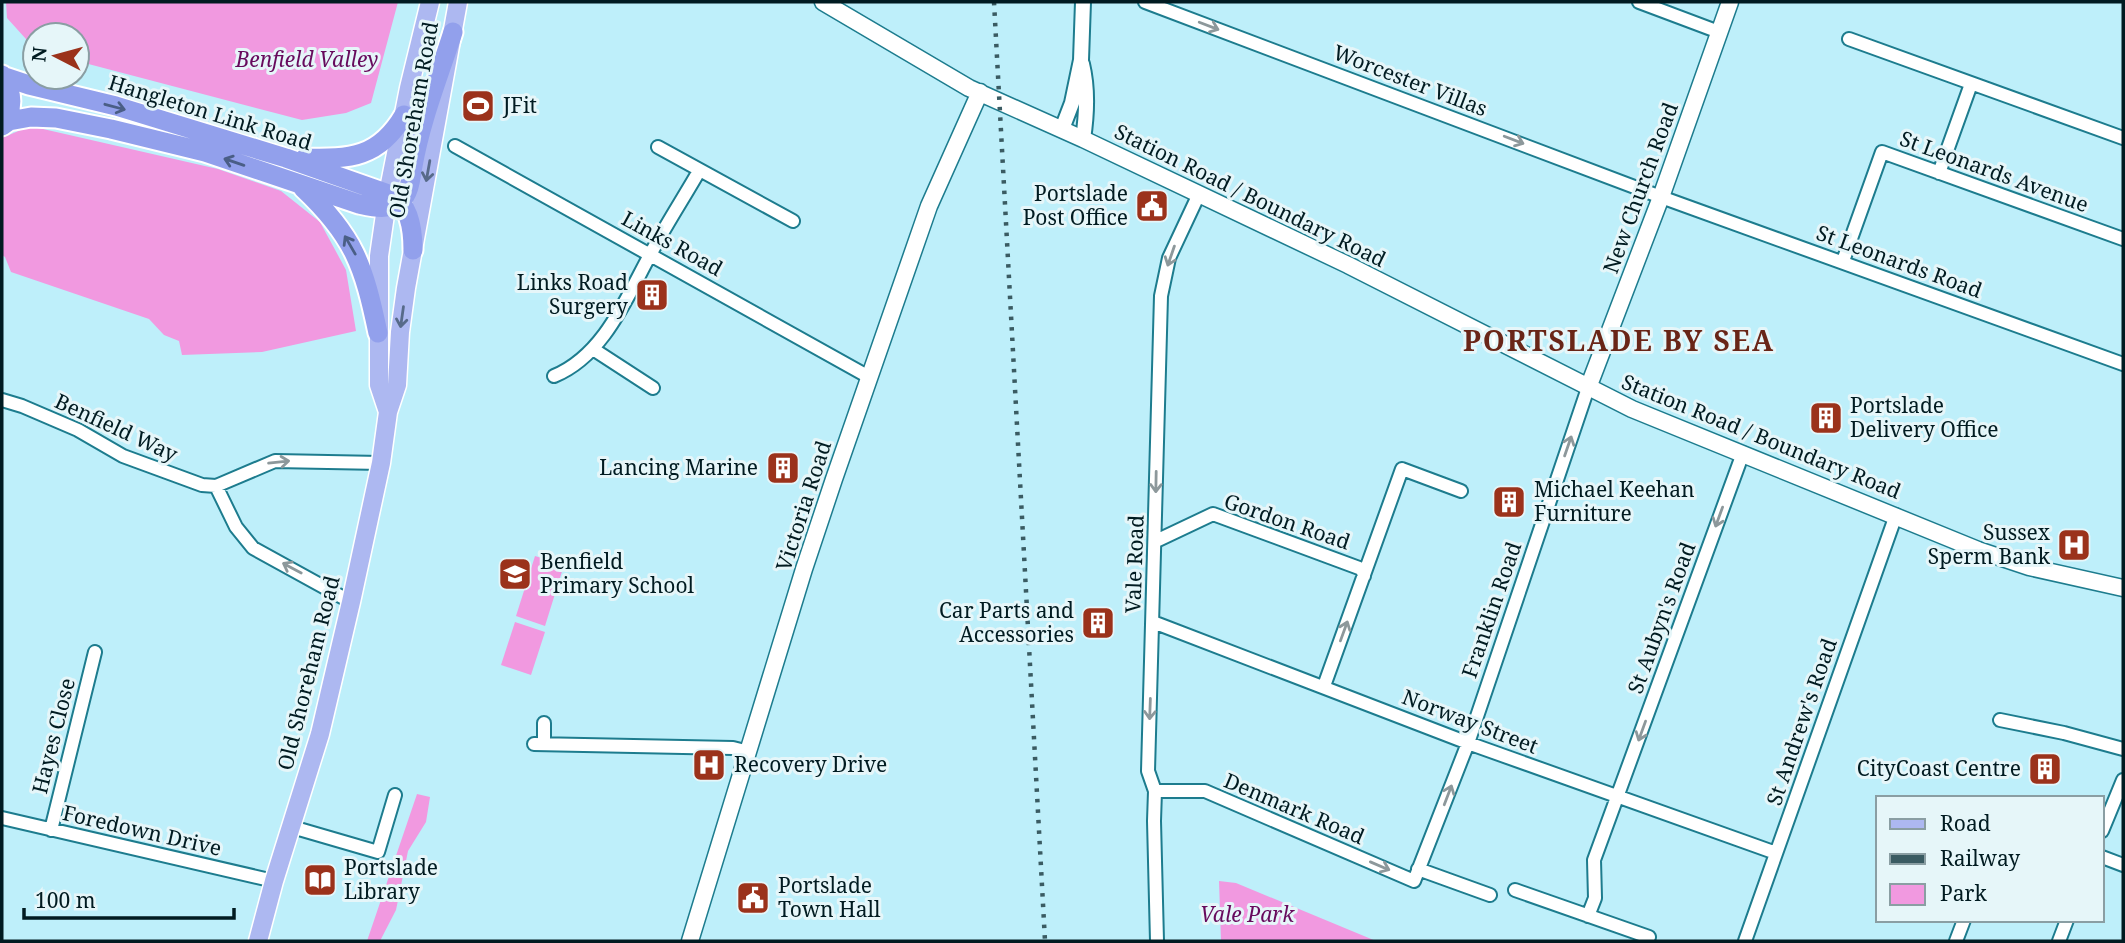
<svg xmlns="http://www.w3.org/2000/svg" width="2125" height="943" viewBox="0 0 2125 943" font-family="'Noto Serif',serif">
<rect width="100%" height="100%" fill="#beeffa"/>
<path fill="#f199e0" d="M6,2H398L371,103L346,113L302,120L77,61V35H35V49L7,18Z
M30,126L218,169L281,191L320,222L346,270L356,331L262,352L182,355L179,341L164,335L149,319L11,272L5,257L2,255V138Z
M535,556L564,565L545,626L516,616Z
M515,622L545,632L531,675L501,665Z
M417,794L430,797L426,822L408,851L396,910L380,941H367Z
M1219,881L1236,883L1376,941H1221Z"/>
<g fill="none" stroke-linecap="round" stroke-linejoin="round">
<defs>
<path id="minor" d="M1145,2L1661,197L2123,364
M1639,2L1719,32
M1849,39L2123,138
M455,146L869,377
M658,147L793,221
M1939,173L1971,84
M1843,261L1882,152L2123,239
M593,349L653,388
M554,376C603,356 626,299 650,255C665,226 683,199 699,171
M2,400L22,406L78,430L123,456L202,485L216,486L275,461L381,463
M216,486L236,527L253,548L351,602
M1156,541L1213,514L1359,568L1362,569L1364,576
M1153,622L1468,743L1776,853
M1324,686L1402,469L1461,491
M2000,720L2064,733L2123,749
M544,723V744
M534,744L733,748L749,752
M1155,791H1205L1414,881L1468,743L1588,388
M2,818L274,881
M292,827L378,852L395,795
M51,830L95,652
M2102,831L2123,780
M2102,857L2123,865
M1418,869L1490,895
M1515,890L1649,937
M1588,916L1595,898L1594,860L1743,453
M1157,941L1154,821L1155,791L1148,771L1161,296L1169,258L1199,194
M1745,941L1896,515
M1956,941L1964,920
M2059,941L2067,920"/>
<path id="tertiary" d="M1082,64C1088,89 1087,113 1083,139
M1062,129L1072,103L1081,60L1083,2"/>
<path id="secondary" d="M823,2L969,88L1083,139L1348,265L1632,409L1978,550L2029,567L2123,588
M1588,388L1661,197L1730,2
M690,941L804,569L834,479L929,206L980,92"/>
<path id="primary" d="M388,412L379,385V256L388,194L409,88L430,2
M258,941L274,881L320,734L351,602L381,463L388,412L397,385L400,332L406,288L458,2"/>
<path id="trunk" d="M2,75C12,91 15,108 2,124
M2,76L29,85L116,106L286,158L394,196C410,207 413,231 413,250
M2,126L9,121L31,117L56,118L111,129L205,152L359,204C373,207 389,211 401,201C410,193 411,177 413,166C421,120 439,76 453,32
M305,158C350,159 379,158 404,115
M303,188C354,236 364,266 378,333"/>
</defs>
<use href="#minor" stroke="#1d7c8e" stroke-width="16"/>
<use href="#tertiary" stroke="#1d7c8e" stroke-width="18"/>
<use href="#secondary" stroke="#1d7c8e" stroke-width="19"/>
<use href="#primary" stroke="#fff" stroke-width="21"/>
<use href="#trunk" stroke="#fff" stroke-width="23"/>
<use href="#minor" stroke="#fff" stroke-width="12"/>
<use href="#tertiary" stroke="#fff" stroke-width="14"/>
<use href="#secondary" stroke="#fff" stroke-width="16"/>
<use href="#primary" stroke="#adb8f1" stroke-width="18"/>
<use href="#trunk" stroke="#92a0ec" stroke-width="19"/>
<path stroke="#3a5b62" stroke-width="4.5" stroke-dasharray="3.5 7" stroke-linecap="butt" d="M994,2L1045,941"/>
</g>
<defs><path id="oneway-shaft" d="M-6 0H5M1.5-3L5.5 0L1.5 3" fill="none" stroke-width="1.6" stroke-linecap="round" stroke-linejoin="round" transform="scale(1.75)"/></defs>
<g stroke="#8d989b">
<use href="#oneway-shaft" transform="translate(1209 26) rotate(21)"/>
<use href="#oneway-shaft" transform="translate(1514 140) rotate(21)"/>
<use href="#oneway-shaft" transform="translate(1171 256) rotate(109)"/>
<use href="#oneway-shaft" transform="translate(1568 446) rotate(-71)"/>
<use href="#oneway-shaft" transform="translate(279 462) rotate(-6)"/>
<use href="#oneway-shaft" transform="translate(1156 482) rotate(91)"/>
<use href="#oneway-shaft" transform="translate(1719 517) rotate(110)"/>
<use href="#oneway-shaft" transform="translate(292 568) rotate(-152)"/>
<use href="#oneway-shaft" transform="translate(1344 631) rotate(-70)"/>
<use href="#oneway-shaft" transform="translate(1150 709) rotate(92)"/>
<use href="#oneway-shaft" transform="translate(1642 731) rotate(110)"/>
<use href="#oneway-shaft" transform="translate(1448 795) rotate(-69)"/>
<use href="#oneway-shaft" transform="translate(1380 866) rotate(23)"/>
</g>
<g stroke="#4a5e86">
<use href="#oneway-shaft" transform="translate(115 107) rotate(15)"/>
<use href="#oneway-shaft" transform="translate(234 162) rotate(-161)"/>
<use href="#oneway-shaft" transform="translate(350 245) rotate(-120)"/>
</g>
<g stroke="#576a89">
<use href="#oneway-shaft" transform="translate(428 171) rotate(100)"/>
<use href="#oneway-shaft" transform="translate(402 317) rotate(98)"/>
</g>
<defs>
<symbol id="stadium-square" viewBox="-11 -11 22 22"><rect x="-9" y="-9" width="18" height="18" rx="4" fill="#9b321b" stroke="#e6f6f9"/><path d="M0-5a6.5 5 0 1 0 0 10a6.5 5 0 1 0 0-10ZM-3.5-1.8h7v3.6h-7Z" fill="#fff"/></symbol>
<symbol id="civic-square" viewBox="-11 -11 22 22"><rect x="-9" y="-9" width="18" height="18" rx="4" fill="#9b321b" stroke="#e6f6f9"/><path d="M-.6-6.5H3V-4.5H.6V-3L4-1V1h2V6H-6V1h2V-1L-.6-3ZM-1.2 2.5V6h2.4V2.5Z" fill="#fff"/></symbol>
<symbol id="building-square" viewBox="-11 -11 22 22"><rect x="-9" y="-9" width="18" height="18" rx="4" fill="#9b321b" stroke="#e6f6f9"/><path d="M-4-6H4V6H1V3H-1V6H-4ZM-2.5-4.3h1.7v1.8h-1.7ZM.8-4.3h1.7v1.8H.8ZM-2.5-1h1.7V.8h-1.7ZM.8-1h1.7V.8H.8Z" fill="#fff"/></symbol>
<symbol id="hospital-square" viewBox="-11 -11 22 22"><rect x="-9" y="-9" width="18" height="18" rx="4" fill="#9b321b" stroke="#e6f6f9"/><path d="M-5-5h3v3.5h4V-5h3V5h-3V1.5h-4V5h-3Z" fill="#fff"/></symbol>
<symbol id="school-square" viewBox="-11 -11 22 22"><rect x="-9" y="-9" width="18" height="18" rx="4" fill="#9b321b" stroke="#e6f6f9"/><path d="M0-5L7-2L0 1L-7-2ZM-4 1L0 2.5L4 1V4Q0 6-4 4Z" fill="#fff"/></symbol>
<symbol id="library-square" viewBox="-11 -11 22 22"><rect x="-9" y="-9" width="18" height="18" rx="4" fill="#9b321b" stroke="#e6f6f9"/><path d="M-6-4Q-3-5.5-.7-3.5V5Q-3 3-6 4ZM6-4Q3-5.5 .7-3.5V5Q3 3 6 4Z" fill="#fff"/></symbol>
</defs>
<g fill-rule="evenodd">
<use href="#stadium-square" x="459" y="87" width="38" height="38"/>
<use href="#civic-square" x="1133" y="187" width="38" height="38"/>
<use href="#building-square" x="633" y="276" width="38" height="38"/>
<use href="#building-square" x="1807" y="399" width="38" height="38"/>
<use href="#building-square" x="764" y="449" width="38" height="38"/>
<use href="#building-square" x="1490" y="483" width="38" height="38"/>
<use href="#hospital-square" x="2055" y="526" width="38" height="38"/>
<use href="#school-square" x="496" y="555" width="38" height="38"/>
<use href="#building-square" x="1079" y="604" width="38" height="38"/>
<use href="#hospital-square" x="690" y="746" width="38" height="38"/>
<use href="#building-square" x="2026" y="750" width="38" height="38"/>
<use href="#library-square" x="301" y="861" width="38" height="38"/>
<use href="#civic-square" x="734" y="879" width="38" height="38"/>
</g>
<g text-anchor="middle" stroke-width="6" stroke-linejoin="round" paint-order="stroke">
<g font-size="21" font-style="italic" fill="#670a5d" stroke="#e6f6f9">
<text x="307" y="67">Benfield Valley</text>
<text x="1247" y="922">Vale Park</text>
</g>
<g font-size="21" fill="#011b21" stroke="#e6f6f9">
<text transform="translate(1410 81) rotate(21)" y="7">Worcester Villas</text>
<text transform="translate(210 113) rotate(17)" y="7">Hangleton Link Road</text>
<text transform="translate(414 120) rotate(-80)" y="7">Old Shoreham Road</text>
<text transform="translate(1994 172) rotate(20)" y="7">St Leonards Avenue</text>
<text transform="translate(1641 188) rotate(-70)" y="7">New Church Road</text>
<text transform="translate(1250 196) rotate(26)" y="7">Station Road / Boundary Road</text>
<text transform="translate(672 244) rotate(29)" y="7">Links Road</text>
<text transform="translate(1899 262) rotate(20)" y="7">St Leonards Road</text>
<text transform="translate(116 428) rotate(25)" y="7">Benfield Way</text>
<text transform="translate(1761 437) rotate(22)" y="7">Station Road / Boundary Road</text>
<text transform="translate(804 506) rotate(-72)" y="7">Victoria Road</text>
<text transform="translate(1287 522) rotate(19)" y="7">Gordon Road</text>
<text transform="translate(1135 564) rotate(-88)" y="7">Vale Road</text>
<text transform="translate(1492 610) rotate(-71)" y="7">Franklin Road</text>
<text transform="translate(1662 618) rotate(-70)" y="7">St Aubyn's Road</text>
<text transform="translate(309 673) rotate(-76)" y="7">Old Shoreham Road</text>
<text transform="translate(1470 722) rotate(21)" y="7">Norway Street</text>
<text transform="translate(1802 722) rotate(-71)" y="7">St Andrew's Road</text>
<text transform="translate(54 736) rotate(-76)" y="7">Hayes Close</text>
<text transform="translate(1294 809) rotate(23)" y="7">Denmark Road</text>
<text transform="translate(142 831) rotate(13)" y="7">Foredown Drive</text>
</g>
<g font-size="21" fill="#011b21" stroke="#e6f6f9" text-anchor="start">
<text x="503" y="113">JFit</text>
<text x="1128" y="201" text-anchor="end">Portslade<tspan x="1128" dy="24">Post Office</tspan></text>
<text x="628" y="290" text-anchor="end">Links Road<tspan x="628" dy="24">Surgery</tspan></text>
<text x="1850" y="413">Portslade<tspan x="1850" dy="24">Delivery Office</tspan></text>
<text x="758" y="475" text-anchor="end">Lancing Marine</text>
<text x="1534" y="497">Michael Keehan<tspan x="1534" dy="24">Furniture</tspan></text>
<text x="2050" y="540" text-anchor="end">Sussex<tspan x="2050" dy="24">Sperm Bank</tspan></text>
<text x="540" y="569">Benfield<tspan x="540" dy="24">Primary School</tspan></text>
<text x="1074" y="618" text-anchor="end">Car Parts and<tspan x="1074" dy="24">Accessories</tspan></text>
<text x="734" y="772">Recovery Drive</text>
<text x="2021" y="776" text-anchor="end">CityCoast Centre</text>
<text x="344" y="875">Portslade<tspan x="344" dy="24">Library</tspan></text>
<text x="778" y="893">Portslade<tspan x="778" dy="24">Town Hall</tspan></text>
</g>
<g font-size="28" font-weight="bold" letter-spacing="2" fill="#692517" stroke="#e6f6f9">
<text x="1619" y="351">PORTSLADE BY SEA</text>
</g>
</g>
<rect width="2125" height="943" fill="none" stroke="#011b21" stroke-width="7"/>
<rect x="1876" y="796" width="228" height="126" fill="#e6f6f9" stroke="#8a9ea3" stroke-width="2"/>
<rect x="1890" y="819" width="35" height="10" fill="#adb8f1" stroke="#8a9ea3" stroke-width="2"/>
<text x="1940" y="831" font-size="21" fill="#011b21">Road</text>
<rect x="1890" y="854" width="35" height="10" fill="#3a5b62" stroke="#8a9ea3" stroke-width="2"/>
<text x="1940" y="866" font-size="21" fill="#011b21">Railway</text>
<rect x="1890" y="884" width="35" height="21" fill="#f199e0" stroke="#8a9ea3" stroke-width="2"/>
<text x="1940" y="901" font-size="21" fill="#011b21">Park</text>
<g transform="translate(56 56) rotate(276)"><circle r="33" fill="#e6f6f9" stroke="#8a9ea3" stroke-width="2"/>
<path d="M0-5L12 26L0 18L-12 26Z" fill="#9b321b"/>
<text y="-10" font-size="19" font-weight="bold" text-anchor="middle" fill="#011b21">N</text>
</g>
<path d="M24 908v10h210v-10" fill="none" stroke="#011b21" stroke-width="3.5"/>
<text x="35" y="908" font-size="21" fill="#011b21" stroke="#e6f6f9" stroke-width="5" paint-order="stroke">100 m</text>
</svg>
